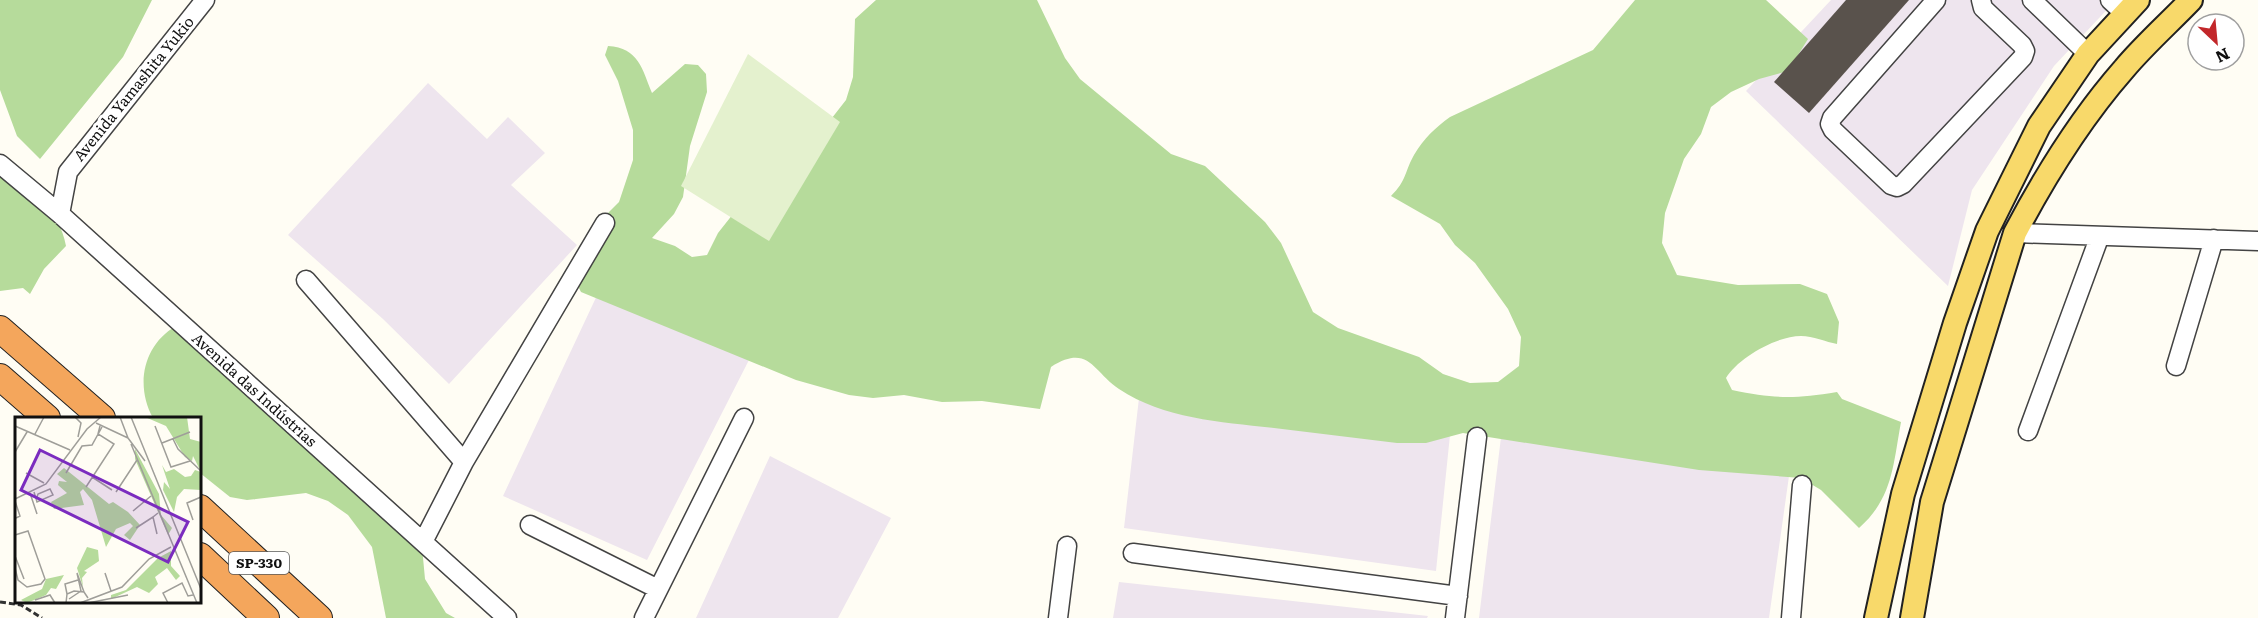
<svg xmlns="http://www.w3.org/2000/svg" width="2258" height="618" viewBox="0 0 2258 618" font-family="Literata,serif">
<rect width="100%" height="100%" fill="#fffdf4"/>
<path fill="#eee5ee" d="M1831,0H2116L2054,66L1972,190L1948,286L1746,91Z
M428,83L487,139L508,117L545,153L511,185L577,245L449,384L383,319L288,235Z
M600,289L750,358L647,560L503,496Z
M1139,398L1450,435L1436,571L1124,528Z
M1502,429L1790,469L1769,618H1479Z
M770,456L891,518L838,618H696Z
M1119,582L1428,616L1427,618H1113Z"/>
<path fill="#b6db9b" d="M0,0H152L123,57L40,159L17,136L0,90Z
M876,0H1037L1065,58L1080,79L1171,154L1205,166L1265,222L1281,243L1313,312L1338,328L1419,357L1443,374L1470,383L1498,382L1519,366L1521,337L1508,309L1475,263L1455,245L1440,224L1391,196C1407,180 1404,173 1414,155C1424,138 1435,128 1450,117L1593,50L1635,0H1766L1808,39L1788,71L1759,79L1731,92L1711,107L1701,134L1684,159L1665,213L1662,243L1677,275L1738,285L1800,284L1827,294L1839,322L1837,344C1826,342 1813,336 1801,336C1776,336 1738,358 1726,378L1732,390C1775,399 1794,399 1837,392L1842,399L1901,422C1893,465 1893,498 1859,528L1821,490L1801,478L1699,470L1463,433L1426,443H1397C1356,438 1315,433 1274,428C1222,422 1164,419 1119,389C1093,372 1089,343 1051,367L1040,409L982,401L942,402L904,395L873,398L849,395L796,380L581,292L576,282L597,224L619,202L633,160V130L618,81L605,55L608,46C639,48 642,69 652,93L685,64L698,65L706,74L707,92L690,146L683,197L674,214L652,238L675,246L692,257L707,255L718,233L733,214L803,155L846,100L853,77L855,19Z
M0,161C26,185 60,209 66,246L44,269L30,294L23,288L0,291Z
M176,326H186L218,343L404,520L422,547L425,579L446,613L455,618H386L372,547L348,515L328,501L306,493L247,500L230,497L200,473V418H153C135,386 143,345 176,326Z"/>
<path fill="#e4f1ce" d="M748,54L840,122L769,241L681,186Z"/>
<path fill="#59524c" d="M1846,0H1909L1809,113L1774,82Z"/>
<g fill="none" stroke-linecap="round" stroke-linejoin="round">
<defs>
<path id="minor" d="M1936,0L1832,118L1830,124L1833,130L1891,185L1897,187L1903,184L2023,57L2025,51L2022,45L1983,8L1981,0
M2032,0L2088,54
M2110,0L2125,14
M0,164L60,214L507,618
M60,214L68,172L205,0
M2015,233L2258,241
M306,280L464,462L423,542
M2176,366L2214,239
M2028,431L2099,238
M464,462L605,223
M530,525L658,589
M1133,553L1458,596
M644,618L744,418
M1058,618L1067,546
M1455,618L1477,437
M1791,618L1802,485"/>
<path id="major" d="M1876,618L1903,494L1955,323L1987,231L2039,126L2088,54L2138,0
M1912,618L1932,502L2015,233C2045,176 2081,118 2124,69C2144,45 2169,23 2191,0"/>
<path id="highway" d="M0,329L102,418
M0,377L47,418
M200,508L319,618
M200,556L266,618"/>
</defs>
<use href="#minor" stroke="#434343" stroke-width="21"/>
<use href="#major" stroke="#212121" stroke-width="26"/>
<use href="#highway" stroke="#212121" stroke-width="28"/>
<path stroke="#323232" stroke-width="3" stroke-dasharray="6 3" stroke-linecap="butt" d="M0,602L21,605L42,618"/>
<use href="#minor" stroke="#fff" stroke-width="18"/>
<use href="#major" stroke="#f8d96a" stroke-width="22"/>
<use href="#highway" stroke="#f4a65c" stroke-width="26"/>
</g>
<g text-anchor="middle" stroke-width="6" stroke-linejoin="round" paint-order="stroke">
<rect fill="#fff" stroke="#585858" stroke-width="1.5" x="229" y="552" width="60" height="22" rx="4.5"/>
<g font-size="14" font-weight="bold" fill="#101010">
<text x="259" y="568">SP-330</text>
</g>
<g font-size="15" fill="#101010" stroke="#fff">
<text transform="translate(134 89) rotate(-51)" y="5">Avenida Yamashita Yukio</text>
<text transform="translate(254 390) rotate(42)" y="5">Avenida das Indústrias</text>
</g>
</g>
<g transform="translate(15 417)">
<rect width="186" height="186" fill="#fffdf4"/>
<path d="M130,0H172L175,22L186,25V73L169,72L162,80L159,95L148,73L149,65L155,72L147,48L151,55L159,52L170,60L176,59L180,53L186,55L178,39L177,44L170,40L151,9ZM120,32L144,77L146,98L157,111L153,118L120,42ZM49,51L94,87L98,85L113,95L125,108L115,123L109,118L118,109L115,106L101,112L91,130L77,83L68,72L65,75L69,88L39,92L36,85L52,76L43,68L44,64L52,65L42,57ZM72,130L83,133L84,144L69,154L72,155L67,161L68,170L62,151ZM156,134V149L165,159L161,163L152,151L140,160L143,167L134,176L122,170L96,182V178L111,173L143,141ZM49,158L41,172L36,171L31,178L12,186L6,183L27,172L31,162Z" fill="#b6db9b"/>
<path fill="none" stroke="#9f9e99" stroke-width="1.5" d="M60,0L66,6L63,20M105,0L113,21M116,0L186,172M81,6L113,21M0,9L55,33M140,9L156,50L175,44M20,17L29,0M113,21L130,44M158,22L163,32L186,54M147,26L175,15M116,27L182,186M0,35L12,15M11,56L29,66M51,56L67,29L77,28L87,10M77,60L97,73M71,70L99,27L83,17L85,9M19,75L22,85L38,78L35,72L23,77L21,83M101,75L122,43M15,76L22,97M0,82L31,67L72,12L86,0M0,84L5,99L1,101M118,94L136,79M178,103L172,86L186,80M121,111L138,100M142,117L138,100L143,96M0,118L13,114L30,162L26,167L12,170L3,163L0,151M0,139L9,162M90,156L96,174M52,177L50,167L63,163M54,182L66,174L62,156L69,175M20,183L35,178L40,186M51,186L52,177L59,174L69,175L73,181M65,186L107,170L134,142L156,130M73,186L113,178M153,186L148,176L167,166L173,179L178,178"/>
<path fill="#7b2cbf" fill-opacity="0.15" stroke="#7b2cbf" stroke-width="3" d="M25,33L173,105L153,145L6,73Z"/>
<rect width="186" height="186" fill="none" stroke="#101010" stroke-width="3"/>
</g>
<g transform="translate(2216 42) rotate(154)"><circle r="28" fill="#ffffff" stroke="#9f9f9f" stroke-width="1.5"/>
<path d="M0-4.5L10 22L0 15L-10 22Z" fill="#c2272a"/>
<text y="-9" font-size="16" font-weight="bold" text-anchor="middle" fill="#101010">N</text>
</g>
</svg>
